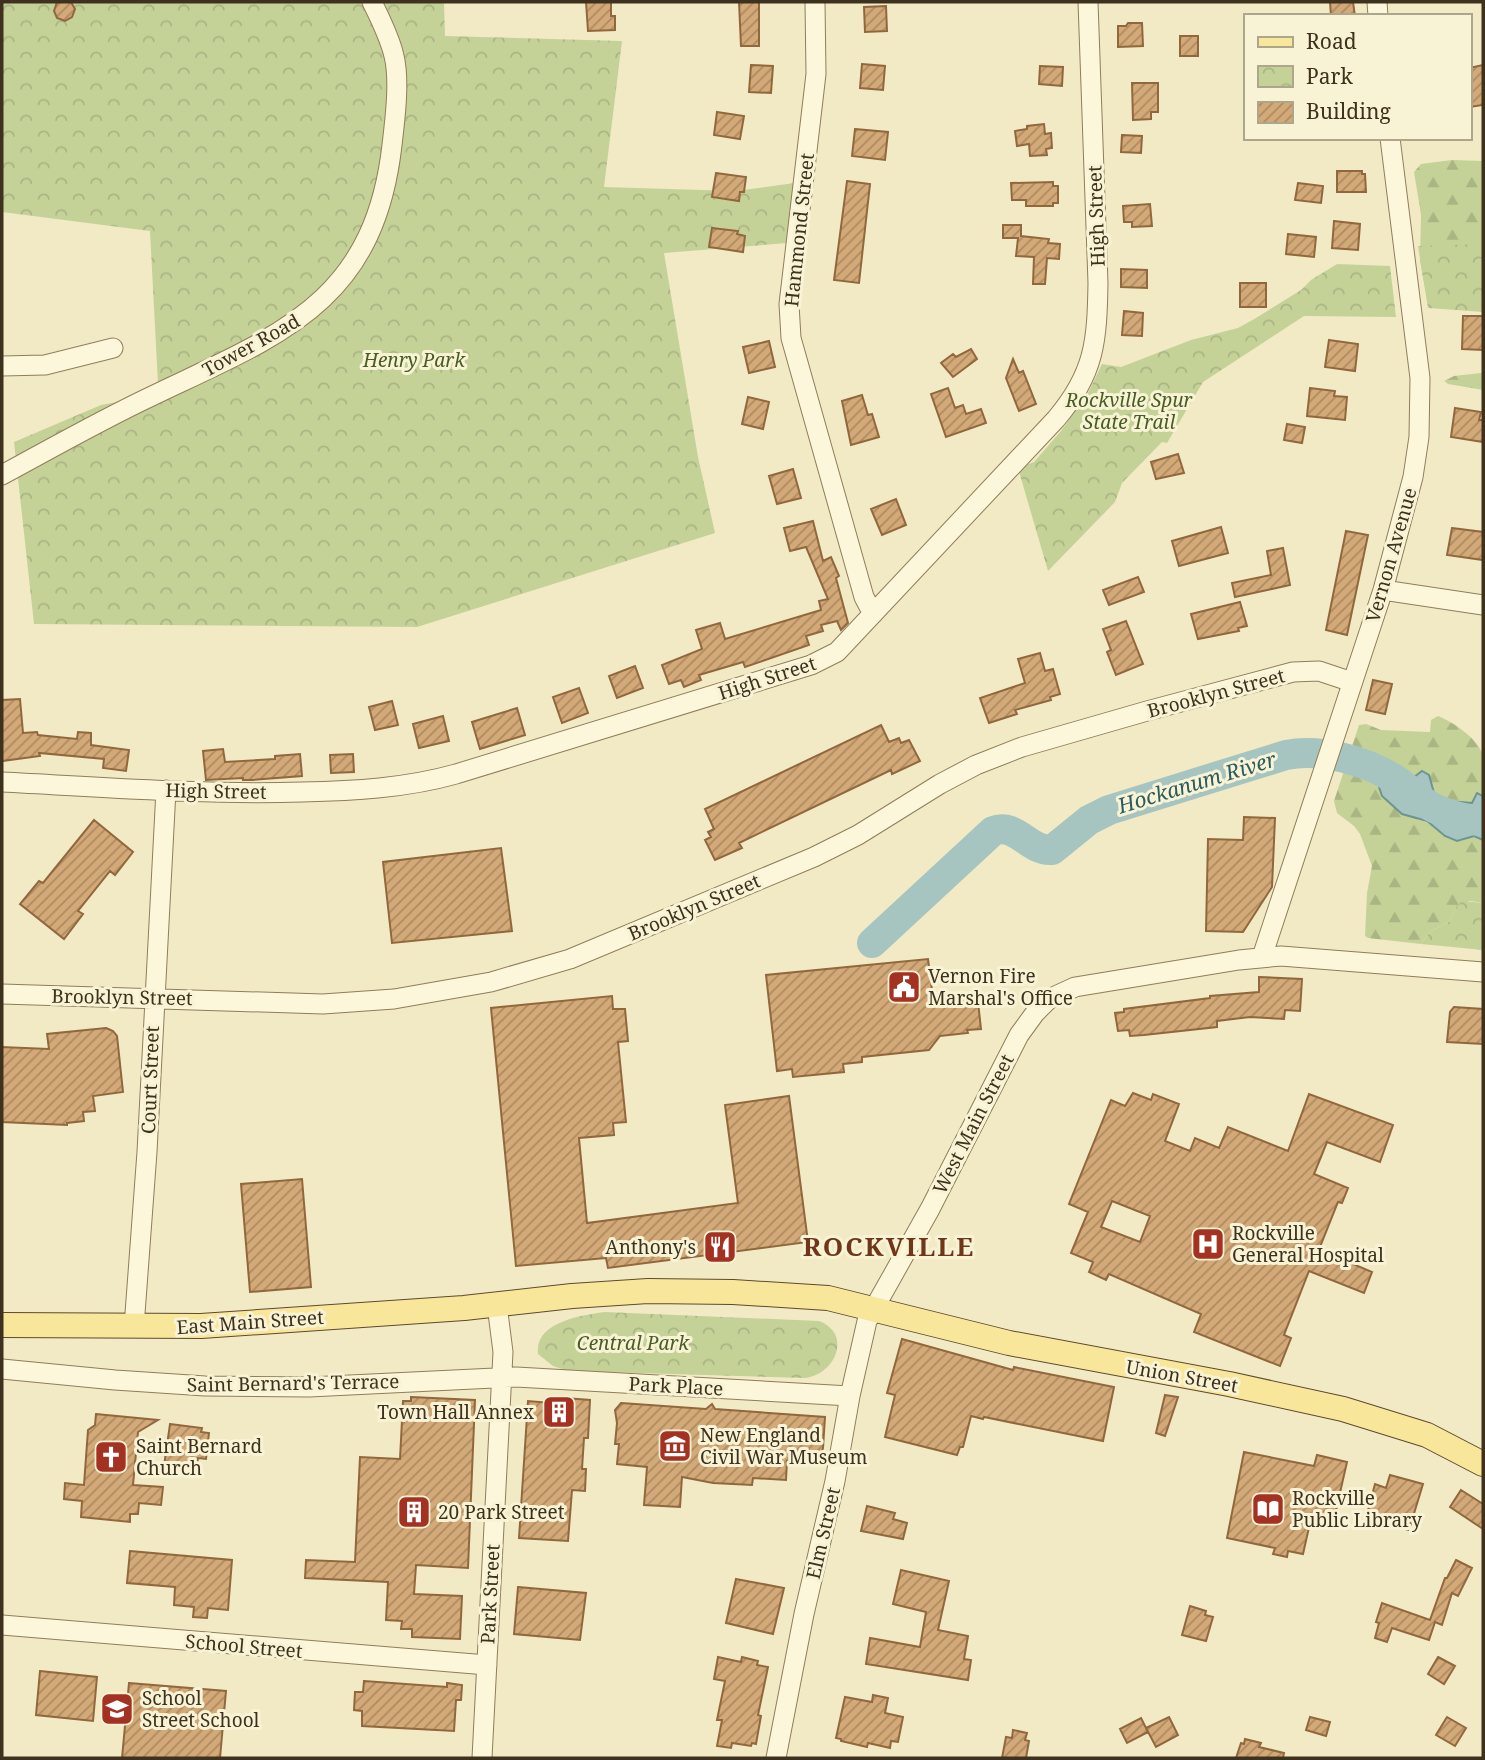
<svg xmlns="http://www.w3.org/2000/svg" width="1485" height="1760" viewBox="0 0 1485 1760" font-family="'Noto Serif',serif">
<defs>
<pattern id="forest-firs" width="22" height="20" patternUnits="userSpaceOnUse" patternTransform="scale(1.75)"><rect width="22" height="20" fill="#c4d298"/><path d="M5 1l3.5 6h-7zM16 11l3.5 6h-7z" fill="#a9b583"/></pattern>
<pattern id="park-crowns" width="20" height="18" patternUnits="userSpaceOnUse" patternTransform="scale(1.75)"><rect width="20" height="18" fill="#c4d298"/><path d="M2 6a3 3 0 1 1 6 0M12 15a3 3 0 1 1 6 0" fill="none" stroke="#a9b583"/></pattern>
<pattern id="building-hatch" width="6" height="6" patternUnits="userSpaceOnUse" patternTransform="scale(1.75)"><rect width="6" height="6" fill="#d3a978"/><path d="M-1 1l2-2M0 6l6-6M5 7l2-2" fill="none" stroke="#ad8a62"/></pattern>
</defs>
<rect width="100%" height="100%" fill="#f2eac5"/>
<path fill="url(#forest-firs)" d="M1452,160L1483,161V303L1432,308L1428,304L1420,261L1421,215L1414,172L1421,164Z
M1481,373L1483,374V390L1448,384L1444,381L1454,376Z
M1438,716C1453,722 1479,739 1483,756C1485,768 1483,784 1483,796L1477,793L1472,803L1438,800L1434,793L1429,775L1422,771L1414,777L1418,820C1434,821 1442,840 1458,841C1463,841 1469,836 1474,836L1483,840V903L1470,901L1456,907L1449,922L1431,931L1421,944L1368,938L1365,936L1367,893L1372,866L1360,834L1354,826L1337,813L1334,801L1359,725L1366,724L1381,730L1430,732L1431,720Z"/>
<path fill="url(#park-crowns)" d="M2,2H444L445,36L622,41L604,187L736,191L809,181L800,242L664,253L698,457L715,533L417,627L34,624L14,442L101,405L122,401L158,384L150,231L2,212Z
M1483,244V312L1428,308L1418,246Z
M1337,264L1390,266L1396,317L1304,316L1203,382L1167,443L1162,442L1122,483L1115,502L1048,571L1018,468L1034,462L1061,431L1088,393L1102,364L1121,367L1191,340L1238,328L1256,318L1301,290L1311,280Z
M1462,901L1483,903V950L1421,944L1431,931L1449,922L1456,907Z
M605,1312L819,1321C853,1334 835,1375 805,1378L568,1371L553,1366L538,1354C534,1322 582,1315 605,1312Z"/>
<path fill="#a7c5c0" stroke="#6d9590" stroke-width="2" d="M1422,771L1429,775L1434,793L1438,800L1472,803L1477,793L1483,796V840L1474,836L1457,841L1445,836L1427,821L1402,814L1382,796L1379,787L1382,773L1414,777Z"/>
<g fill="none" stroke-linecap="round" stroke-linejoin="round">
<path stroke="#a7c5c0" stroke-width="30" d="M872,943L993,831C1017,822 1029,852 1052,850L1089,820L1109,810L1286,755C1321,748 1367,761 1396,780C1410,789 1420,802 1436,809C1451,816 1467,819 1483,822"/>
</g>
<path fill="url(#building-hatch)" stroke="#91683d" stroke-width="2" fill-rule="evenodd" d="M57,2H71L75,9L72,17L65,21L57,18L54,11Z
M586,2H611V16H615V30L588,31Z
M739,2H759V46H741Z
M1330,2H1353L1355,16H1331Z
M886,6L887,31L865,32L864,7Z
M1128,23H1142L1143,46L1118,47V26H1126Z
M1180,36H1198V56H1180Z
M862,64L885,66L883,90L860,88Z
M751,65L773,66L771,93L749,92Z
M1483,65V105L1469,107V68Z
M1040,66L1063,67L1062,86L1039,84Z
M1132,83H1158V112H1151V119L1133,120Z
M717,112L744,116L740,139L714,135Z
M1044,124L1045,134L1051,133L1052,148L1046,149L1047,155L1030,156L1029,144L1017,146L1015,131L1027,129V126Z
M855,129L888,132L885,160L852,156Z
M1122,135L1142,136L1141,153L1121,152Z
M1337,171H1362V174H1365L1366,192H1337Z
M716,173L746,177L744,192H740L739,201L712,197Z
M847,181L870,184L859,283L834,280Z
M1053,182V186H1058V203H1053V206H1026V200H1012L1011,183Z
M1298,183L1323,186L1321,203L1295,200Z
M1150,204L1152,226L1132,227V222H1124L1123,206Z
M1334,221L1360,224L1358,250L1332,248Z
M1003,225H1021V236L1049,239L1048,243L1060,244L1059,259L1047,258L1045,284H1033L1034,257L1016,256L1018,238H1003Z
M712,228L738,231L737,234L745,236L743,252L709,247Z
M1288,234L1316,237L1314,257L1286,254Z
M1121,269L1147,270V288L1121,287Z
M1240,283H1266V307H1240Z
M1124,311L1143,313L1142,336L1122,335Z
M1463,316H1483V350L1462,349Z
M1329,340L1358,344L1355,371L1325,367Z
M769,341L775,367L749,373L743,347Z
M971,349L977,359L953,377L941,363L953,354L956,357Z
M1013,359L1019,373L1023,371L1036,404L1019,411L1006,378Z
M948,388L955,408L963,405L966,414L981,409L986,423L946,437L931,394Z
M1310,388L1335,391L1334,396L1347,397L1345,420L1307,416Z
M862,395L868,415L872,414L879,437L851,445L842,401Z
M748,397L769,402L763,429L742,424Z
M1455,408L1481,412L1479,420H1483V442L1451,437Z
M1287,424L1305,427L1302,443L1284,440Z
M1178,454L1184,473L1156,479L1151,462Z
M793,469L801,498L777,504L769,476Z
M896,499L906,525L882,535L871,509Z
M813,521L823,561L831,557L839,576L836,578L848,623L841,630L837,621L821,625L823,631L806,636L809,645L745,667L743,662L699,675L701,680L684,687L681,680L669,684L662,665L702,649L696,630L720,623L725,639L821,610L819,601L828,599L806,547L790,551L784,528Z
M1221,527L1228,553L1179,566L1172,541Z
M1452,528L1483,532V560L1447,555Z
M1346,531L1368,535L1347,635L1326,630Z
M1283,548L1290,585L1235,597L1232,583L1271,575L1267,551Z
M1138,577L1144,592L1109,605L1103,590Z
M1240,602L1247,626L1238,628L1239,631L1198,639L1191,614Z
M1126,621L1143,664L1116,675L1107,652L1111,650L1103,629Z
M1040,653L1045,671L1053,669L1060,694L1050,697L1051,700L1015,710L1017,714L989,723L980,698L1025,683L1018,659Z
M635,666L643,688L617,698L609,676Z
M1373,680L1392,684L1385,714L1366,710Z
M579,688L588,713L562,723L553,697Z
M20,699L23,733L37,732L38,735L77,739L78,732L91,733V745L129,750L126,771L103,768L104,759L39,753L40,756L2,761V700Z
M392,701L398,725L375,730L369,707Z
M517,708L525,735L480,749L472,722Z
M443,716L449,741L419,748L413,724Z
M881,725L889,742L899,738L901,743L909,740L920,761L892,774L891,770L739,843L742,848L715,860L705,840L711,837L708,832L714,829L705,809Z
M223,749L225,762L275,759V756L300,754L302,776L252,780H243V778L206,780L203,751Z
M353,754L354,772L331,773L330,755Z
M1244,817L1275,818L1272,887L1243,932L1206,931L1208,839L1243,840Z
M94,820L133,852L115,875L110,871L78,911L83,914L64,939L20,904L39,881L43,883Z
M501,848L512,931L392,943L383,862Z
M928,959L933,998L977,993L981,1029L967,1030L968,1033L940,1036L929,1050L862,1057V1062L843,1064L844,1072L793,1077L792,1069L777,1071L766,975Z
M1259,977L1302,979L1300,1011L1285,1010L1284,1019L1250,1017L1217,1021V1027L1144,1035L1130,1036L1129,1030L1118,1031L1115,1013L1124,1012V1009L1210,998V996L1259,992Z
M612,996L613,1009H625L628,1041L618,1042L626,1122L613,1123L614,1135L579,1138L587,1223L738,1203L725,1105L789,1096L808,1242L608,1268L606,1258L516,1266L491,1008Z
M1454,1007L1483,1009V1044L1447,1042L1450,1012Z
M106,1028L113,1031L117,1036L123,1092L93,1096L95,1111L83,1112L84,1121L67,1123V1125L2,1122V1047L49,1049L47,1034Z
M1133,1093L1151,1100L1153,1094L1179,1104L1165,1141L1190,1151L1195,1138L1219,1148L1228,1127L1288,1151L1309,1094L1393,1125L1380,1162L1327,1142L1314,1174L1348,1188L1342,1203L1338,1202L1320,1247L1323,1248L1322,1251L1372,1272L1364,1293L1309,1271L1284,1335L1291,1338L1280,1366L1194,1332L1201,1314L1109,1274L1106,1280L1089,1272L1093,1262L1071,1253L1088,1212L1069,1204L1111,1100L1125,1106ZM1112,1201L1150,1216L1140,1242L1101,1227Z
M302,1179L311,1287L250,1292L241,1184Z
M902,1339L1013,1370L1014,1367L1114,1387L1103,1441L984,1417L983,1419L971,1416L963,1447H960L957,1455L885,1437L895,1395L887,1393Z
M1165,1395L1178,1397L1165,1436L1156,1433Z
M411,1397L475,1400L468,1568L416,1565L414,1594L462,1596L460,1639L412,1637V1629H401L402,1621L386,1620L388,1582L305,1578L306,1560L355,1562L360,1457L400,1459L403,1401H411Z
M551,1397L590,1400L588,1438H584L582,1469H586L585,1491L572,1490L568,1541L519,1538L528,1401L551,1403Z
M621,1403L706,1409L712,1404L715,1409L825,1417L823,1448L818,1464L787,1461L786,1480L753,1478L752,1485L713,1483L682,1477L680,1507L644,1505L647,1467L617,1464L619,1444H615L617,1423L615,1410Z
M96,1414L158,1420L138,1432L133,1485L163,1487L161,1505L139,1503L138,1514H130V1522L81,1517L82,1501L64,1499L65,1483L84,1485L88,1430L95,1425Z
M170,1424L202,1428L201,1432L209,1433L206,1459L198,1458L196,1471L164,1466Z
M1244,1452L1314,1466L1317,1455L1347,1462L1334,1519L1312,1514L1303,1554L1288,1551L1287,1557L1273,1554L1275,1548L1227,1538Z
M1390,1475L1423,1484L1409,1530L1381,1522L1382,1518L1367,1514L1375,1484L1386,1488Z
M1461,1490L1483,1504V1529L1450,1507Z
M867,1506L895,1513L893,1519L907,1523L903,1539L861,1531Z
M130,1551L232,1560L228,1610L208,1608L207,1618L193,1617L194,1607L174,1605L175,1587L127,1583Z
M1456,1560L1472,1568L1458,1596L1452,1593L1442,1625L1435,1622L1429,1640L1392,1628L1387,1642L1375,1638L1379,1623L1376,1622L1382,1603L1430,1620L1445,1578H1447Z
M901,1570L949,1581L938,1630L968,1636L964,1659L971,1660L968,1680L866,1664L870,1638L920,1647L926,1612L893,1604Z
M736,1579L784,1588L773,1634L726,1623Z
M518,1587L586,1593L580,1640L514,1634Z
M1190,1606L1206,1611L1205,1615L1213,1617L1206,1641L1182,1635Z
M718,1657L741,1662L742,1657L758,1661L757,1665L768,1667L758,1715L761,1716L756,1744L752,1743L751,1746L732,1743L731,1748L717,1746L722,1720H717L725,1681L714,1679Z
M1438,1657L1455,1666L1444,1684L1428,1674Z
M40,1671L97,1677L93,1721L36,1715Z
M364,1681L447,1687V1683L462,1685L461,1700H456L454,1731L362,1726V1711L354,1710L355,1692H363Z
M129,1683L226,1691L220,1758H122Z
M873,1695L888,1698L885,1713L903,1717L898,1742L891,1741L890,1748L868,1743L867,1747L841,1741V1739L836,1738L845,1697L872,1702Z
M1169,1717L1178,1735L1156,1747L1146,1728Z
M1310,1717L1330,1722L1326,1736L1306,1730Z
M1447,1717L1466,1728L1455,1746L1436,1735Z
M1141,1718L1148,1732L1127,1743L1120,1729Z
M1013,1730L1027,1733L1025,1740L1029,1741L1026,1758H1002L1006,1737L1012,1738Z
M1245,1739L1261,1743L1259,1747L1284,1753L1283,1758H1236L1241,1743L1244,1744Z"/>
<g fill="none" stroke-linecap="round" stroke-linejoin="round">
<defs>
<path id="minor" d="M815,2L816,74L789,304L791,338L864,597L873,614
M1377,2L1378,16
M2,366L45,365L113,348
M2,475C52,448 101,420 152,396C279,335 374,304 392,145C395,120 400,80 394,56C390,38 380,18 372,2
M1383,590L1483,605
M2,782C102,787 202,795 302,792C354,791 406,788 456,774L811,665L837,652L1056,419C1095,373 1097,341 1098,283L1088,2
M1262,957L1383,590L1413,477L1419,437L1420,378L1390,138
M2,994L323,1004L394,999L491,982L570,959L814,857L858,835L940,784L976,765L1022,747L1147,711L1293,672L1319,671L1352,682
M134,1327L147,1152L166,790
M2,1369L115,1380L205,1386L309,1387L516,1377L850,1396
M2,1625L487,1665
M482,1758L503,1352L497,1305
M776,1758L804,1614L835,1481L850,1396L867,1321L930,1209L1019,1035L1035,1013L1049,999L1075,987L1239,960L1281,956L1483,972"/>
<path id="major" d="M2,1325L201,1326L464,1308L572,1296L648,1291L733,1292L828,1298L1009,1343L1229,1384L1343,1409L1427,1435L1483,1464"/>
</defs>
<use href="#minor" stroke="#907d59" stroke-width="21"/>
<use href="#major" stroke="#5d4a2d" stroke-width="26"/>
<use href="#minor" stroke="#fcf6da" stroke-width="19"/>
<use href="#major" stroke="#f8e69b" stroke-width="24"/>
</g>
<defs>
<symbol id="civic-square" viewBox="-11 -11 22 22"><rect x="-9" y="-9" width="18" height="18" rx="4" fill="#a43223" stroke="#f9f3d6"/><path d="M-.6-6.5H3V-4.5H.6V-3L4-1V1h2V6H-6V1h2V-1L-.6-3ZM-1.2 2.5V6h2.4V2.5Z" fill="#fff"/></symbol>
<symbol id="hospital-square" viewBox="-11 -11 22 22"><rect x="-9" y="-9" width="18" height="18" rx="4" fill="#a43223" stroke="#f9f3d6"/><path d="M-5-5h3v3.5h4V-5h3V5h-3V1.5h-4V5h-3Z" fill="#fff"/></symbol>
<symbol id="restaurant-square" viewBox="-11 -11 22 22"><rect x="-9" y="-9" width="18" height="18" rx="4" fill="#a43223" stroke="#f9f3d6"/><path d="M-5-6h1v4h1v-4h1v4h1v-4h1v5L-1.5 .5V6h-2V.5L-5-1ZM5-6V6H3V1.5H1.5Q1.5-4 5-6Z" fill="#fff"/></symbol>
<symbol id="building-square" viewBox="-11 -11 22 22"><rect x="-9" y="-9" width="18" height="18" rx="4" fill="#a43223" stroke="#f9f3d6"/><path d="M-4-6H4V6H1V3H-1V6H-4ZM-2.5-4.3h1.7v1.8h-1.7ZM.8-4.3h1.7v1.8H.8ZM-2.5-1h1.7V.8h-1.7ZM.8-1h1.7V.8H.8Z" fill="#fff"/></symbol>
<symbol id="museum-square" viewBox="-11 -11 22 22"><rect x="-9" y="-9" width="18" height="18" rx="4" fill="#a43223" stroke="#f9f3d6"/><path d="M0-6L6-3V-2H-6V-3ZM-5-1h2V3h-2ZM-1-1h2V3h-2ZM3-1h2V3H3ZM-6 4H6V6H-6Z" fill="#fff"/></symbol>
<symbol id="church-square" viewBox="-11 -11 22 22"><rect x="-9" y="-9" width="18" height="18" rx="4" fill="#a43223" stroke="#f9f3d6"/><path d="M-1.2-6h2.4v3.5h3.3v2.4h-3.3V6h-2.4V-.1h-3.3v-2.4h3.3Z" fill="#fff"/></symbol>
<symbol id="library-square" viewBox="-11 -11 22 22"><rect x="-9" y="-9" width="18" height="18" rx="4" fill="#a43223" stroke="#f9f3d6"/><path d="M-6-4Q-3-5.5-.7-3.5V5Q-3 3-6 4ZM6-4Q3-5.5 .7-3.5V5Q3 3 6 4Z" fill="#fff"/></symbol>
<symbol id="school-square" viewBox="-11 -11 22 22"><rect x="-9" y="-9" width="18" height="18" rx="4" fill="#a43223" stroke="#f9f3d6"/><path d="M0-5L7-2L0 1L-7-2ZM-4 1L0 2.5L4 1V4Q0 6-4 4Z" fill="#fff"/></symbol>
</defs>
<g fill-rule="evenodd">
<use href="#civic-square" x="885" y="968" width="38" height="38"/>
<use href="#hospital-square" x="1189" y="1225" width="38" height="38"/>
<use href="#restaurant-square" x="701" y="1228" width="38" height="38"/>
<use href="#building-square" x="540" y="1393" width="38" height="38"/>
<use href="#museum-square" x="656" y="1427" width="38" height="38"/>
<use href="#church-square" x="92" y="1438" width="38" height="38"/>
<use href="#library-square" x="1249" y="1490" width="38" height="38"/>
<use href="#building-square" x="395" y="1493" width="38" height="38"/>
<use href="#school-square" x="98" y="1690" width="38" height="38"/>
</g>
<g text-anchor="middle" stroke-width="6" stroke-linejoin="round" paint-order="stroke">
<g font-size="19" fill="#3e321e" stroke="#f9f3d6">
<text transform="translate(1096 216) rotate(-92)" y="7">High Street</text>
<text transform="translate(799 230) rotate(-84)" y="7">Hammond Street</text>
<text transform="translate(251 345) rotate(-29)" y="7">Tower Road</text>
<text transform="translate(1391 555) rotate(-74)" y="7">Vernon Avenue</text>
<text transform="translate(767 678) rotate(-18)" y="7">High Street</text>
<text transform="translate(1216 693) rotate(-15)" y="7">Brooklyn Street</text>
<text transform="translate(216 791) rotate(1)" y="7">High Street</text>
<text transform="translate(694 907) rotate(-23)" y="7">Brooklyn Street</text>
<text transform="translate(122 997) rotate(1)" y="7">Brooklyn Street</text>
<text transform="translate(150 1080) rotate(-88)" y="7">Court Street</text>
<text transform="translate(973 1124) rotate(-63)" y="7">West Main Street</text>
<text transform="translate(250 1322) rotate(-4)" y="7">East Main Street</text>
<text transform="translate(1182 1376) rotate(10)" y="7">Union Street</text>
<text transform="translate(293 1383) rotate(-1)" y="7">Saint Bernard's Terrace</text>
<text transform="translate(676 1386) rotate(3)" y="7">Park Place</text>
<text transform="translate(823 1533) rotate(-77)" y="7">Elm Street</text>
<text transform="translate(490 1594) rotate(-87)" y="7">Park Street</text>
<text transform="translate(244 1646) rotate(5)" y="7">School Street</text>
</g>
<g font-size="19" font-style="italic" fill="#475d23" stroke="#f9f3d6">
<text x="414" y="367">Henry Park</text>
<text x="1129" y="407">Rockville Spur<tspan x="1129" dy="22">State Trail</tspan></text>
<text x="633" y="1350">Central Park</text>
</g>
<g font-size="19" fill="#3e321e" stroke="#f9f3d6" text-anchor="start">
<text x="928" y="983">Vernon Fire<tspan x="928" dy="22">Marshal's Office</tspan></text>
<text x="1232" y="1240">Rockville<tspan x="1232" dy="22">General Hospital</tspan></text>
<text x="696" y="1254" text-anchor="end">Anthony's</text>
<text x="534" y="1419" text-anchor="end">Town Hall Annex</text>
<text x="700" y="1442">New England<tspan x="700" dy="22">Civil War Museum</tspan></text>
<text x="136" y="1453">Saint Bernard<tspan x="136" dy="22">Church</tspan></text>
<text x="1292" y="1505">Rockville<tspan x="1292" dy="22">Public Library</tspan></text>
<text x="438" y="1519">20 Park Street</text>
<text x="142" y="1705">School<tspan x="142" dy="22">Street School</tspan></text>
</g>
<g font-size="21" font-style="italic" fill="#2c5c5f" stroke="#f9f3d6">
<text transform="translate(1197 783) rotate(-17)" y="7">Hockanum River</text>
</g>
<g font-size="26" font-weight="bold" letter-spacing="2" fill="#6f361a" stroke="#f9f3d6">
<text x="889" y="1256">ROCKVILLE</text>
</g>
</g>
<rect width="1485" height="1760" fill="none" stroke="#3e321e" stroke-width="7"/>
<rect x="1244" y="14" width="228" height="126" fill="#f9f3d6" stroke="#aea68c" stroke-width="2"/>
<rect x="1258" y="37" width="35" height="10" fill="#f8e69b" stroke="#aea68c" stroke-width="2"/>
<text x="1306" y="49" font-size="21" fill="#3e321e">Road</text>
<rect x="1258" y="66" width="35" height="21" fill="url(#park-crowns)" stroke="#aea68c" stroke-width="2"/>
<text x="1306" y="84" font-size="21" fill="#3e321e">Park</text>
<rect x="1258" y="102" width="35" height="21" fill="url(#building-hatch)" stroke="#aea68c" stroke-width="2"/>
<text x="1306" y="119" font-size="21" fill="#3e321e">Building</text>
</svg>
